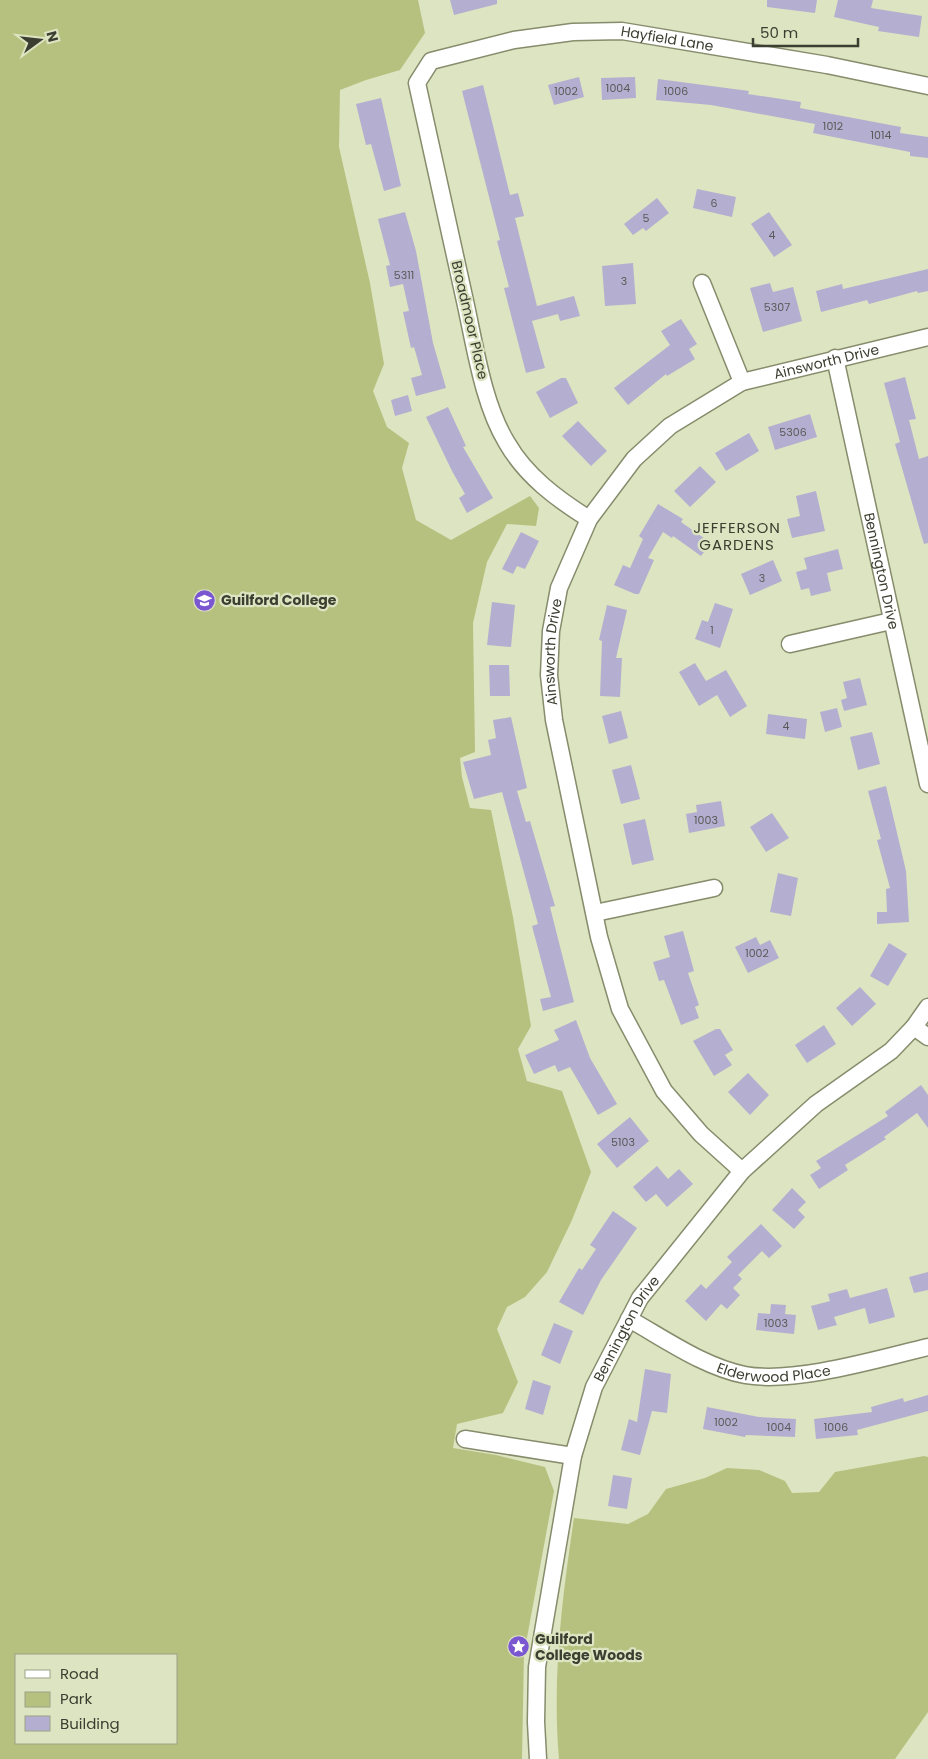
<svg xmlns="http://www.w3.org/2000/svg" width="928" height="1759" viewBox="0 0 928 1759" font-family="Poppins,sans-serif">
<rect width="100%" height="100%" fill="#dde4c1"/>
<path fill="#b6c17f" fill-rule="evenodd" d="M0,0H418L425,33L400,70L366,80L340,90L339,147L370,283L384,364L373,391L387,427L409,443L402,468L416,520L451,540L530,496L539,508L536,526L507,524L487,562L473,623L475,752L460,758L462,777L470,808L491,810L513,917L531,1026L518,1049L527,1081L562,1091L591,1172L572,1220L547,1272L525,1297L507,1307L497,1329L518,1382L503,1413L457,1424L453,1448L496,1455L545,1467L554,1491L524,1654L522,1759H0ZM176,1655V1743H16V1655Z
M924,1456L928,1457V1712L895,1759H559C552,1678 562,1598 574,1518L628,1524L648,1514L666,1489L705,1478L727,1468L759,1470L785,1481L792,1493L819,1492L835,1472Z"/>
<path fill="#b4afd0" d="M450,0H497V4L454,15Z
M767,0H817L815,13L767,7Z
M838,0H873L871,8L922,16L919,37L878,31L879,27L834,17Z
M579,77L584,97L554,105L548,85Z
M635,77L636,98L602,100L601,78Z
M658,79L749,91L748,94L801,102L800,108L901,127L900,133L928,137V158L910,156V152L813,133L815,124L711,105L656,100Z
M483,85L510,195L518,193L524,216L515,218L537,306L574,296L580,316L560,321L558,314L532,321L545,368L526,373L504,288L509,287L497,241L500,240L462,91Z
M381,98L401,186L384,191L371,144L366,145L356,104Z
M697,189L736,197L732,217L693,208Z
M657,198L669,213L646,231L643,228L633,235L624,224Z
M405,212L416,251L433,343L446,388L416,396L411,378L422,375L414,347L411,348L403,312L409,311L403,284L390,287L386,266L390,265L378,219Z
M769,212L792,245L774,257L751,224Z
M633,263L636,304L605,306L602,266Z
M928,269V291L918,293L917,291L869,304L867,300L821,312L816,291L842,284L843,289Z
M770,283L773,292L793,287L802,321L763,332L750,288Z
M681,319L697,344L689,349L695,359L667,376L666,374L628,405L614,388L670,345L661,331Z
M905,377L916,419L909,420L919,459L928,456V543L924,544L895,444L900,442L884,383Z
M561,378H566L578,403L550,418L536,392Z
M408,395L412,411L395,416L391,400Z
M448,407L466,446L463,447L493,498L467,513L459,498L465,494L452,471L426,417Z
M810,414L817,437L775,450L768,427Z
M578,421L607,451L591,466L562,436Z
M749,433L759,451L726,471L715,453Z
M700,466L716,482L690,507L674,491Z
M816,491L825,531L792,538L787,519L800,516L796,496Z
M658,504L683,519L681,522L711,543L701,556L673,536L672,538L663,532L648,558L654,560L639,594H635L614,585L623,565L630,568L643,539L639,536Z
M521,532L539,541L525,569L517,566L513,574L502,569Z
M838,549L843,569L827,573L831,591L811,596L809,588L801,590L796,572L807,569L804,558Z
M773,560L782,581L750,595L741,574Z
M492,602L515,605L511,647L487,645Z
M715,603L733,609L720,648L695,639L702,620L708,622Z
M607,605L627,610L616,658H622L620,697L600,696L602,641L599,640Z
M695,663L706,681L726,670L747,706L730,717L717,695L699,706L679,672Z
M489,665H509L510,696H490Z
M860,678L867,705L844,711L841,700L847,698L843,682Z
M837,708L842,727L825,732L820,712Z
M621,711L628,738L609,744L602,716Z
M768,714L807,719L805,739L766,734Z
M511,717L527,788L517,791L526,822L530,821L555,906L550,907L574,1002L543,1011L540,999L551,997L532,926L538,924L502,792L474,799L463,762L491,755L488,740L496,738L493,720Z
M872,732L880,764L858,770L850,737Z
M631,765L640,799L621,804L612,770Z
M886,786L906,871L909,922L877,924V912H887L886,889L890,888L877,840L881,839L868,791Z
M721,801L725,826L689,833L686,814L697,812L696,805Z
M772,813L789,838L766,852L750,827Z
M645,819L654,860L632,865L623,824Z
M778,873L798,878L791,916L770,912Z
M683,931L694,971L688,973L699,1005L695,1007L699,1018L681,1025L664,980L659,981L653,962L670,957L664,936Z
M756,937L760,945L770,940L779,958L748,973L735,947Z
M889,943L907,954L888,986L870,976Z
M860,987L876,1004L852,1026L836,1008Z
M576,1020L590,1058L617,1104L598,1115L570,1067L558,1072L555,1065L534,1074L525,1055L559,1040L554,1030Z
M824,1025L836,1044L807,1063L795,1045Z
M716,1029H720L733,1050L725,1055L732,1065L714,1076L693,1041Z
M748,1073L769,1095L750,1115L728,1092Z
M921,1085L928,1095V1128L917,1113L884,1137L886,1139L845,1165L848,1170L819,1189L810,1175L821,1168L816,1161L888,1116L885,1112Z
M630,1117L649,1141L617,1168L597,1144Z
M657,1166L668,1179L679,1169L693,1184L667,1207L656,1194L646,1202L633,1187Z
M792,1188L806,1202L798,1210L805,1217L794,1229L772,1210Z
M613,1211L637,1228L601,1280L583,1315L559,1302L579,1268L582,1270L596,1249L590,1245Z
M761,1224L782,1246L769,1258L762,1251L738,1275L742,1279L733,1288L740,1295L727,1309L721,1304L706,1321L685,1301L701,1284L706,1289L732,1262L727,1257Z
M928,1272V1290L914,1293L909,1277Z
M887,1288L895,1317L869,1324L865,1308L834,1317L837,1325L818,1330L811,1306L830,1301L828,1294L847,1289L850,1298Z
M771,1304L786,1305L785,1314L796,1315L794,1334L756,1330L758,1313L770,1314Z
M554,1323L573,1331L560,1364L541,1355Z
M645,1369L671,1374L667,1413L652,1411L640,1455L621,1450L629,1419L637,1422Z
M533,1380L551,1386L543,1415L525,1409Z
M928,1395V1411L857,1430L858,1435L816,1439L814,1419L872,1412L871,1407L903,1398L904,1402Z
M707,1407L759,1417L796,1419L795,1437L746,1435L745,1437L703,1429Z
M613,1475L632,1478L627,1509L608,1506Z"/>
<g fill="none" stroke-linecap="round" stroke-linejoin="round">
<defs>
<g id="minor">
<path d="M702,283L742,382"/>
<path id="s1" d="M835,358L928,784"/>
<path id="s2" d="M589,519C557,499 526,476 507,443C483,404 475,346 465,301C449,229 433,156 417,83L431,61L514,40L573,32L622,31L827,65L928,86"/>
<path d="M790,644L891,621"/>
<path d="M595,913L714,888"/>
<path d="M914,1027L928,1037"/>
<path id="s3" d="M742,1171L701,1134L664,1091L620,1009L599,937L554,720L549,675L551,631L559,588L589,519L634,459L670,426L742,382L928,337"/>
<path id="s4" d="M629,1319C665,1339 704,1367 745,1375C794,1384 878,1359 928,1347"/>
<path d="M465,1439L573,1456"/>
<path id="s5" d="M538,1759L536,1722L537,1667L573,1456L594,1387L640,1298L742,1171L816,1104L891,1051L914,1027L928,1007"/>
</g>
</defs>
<use href="#minor" stroke="#868c6c" stroke-width="19"/>
<use href="#minor" stroke="#fff" stroke-width="16"/>
</g>
<defs>
<symbol id="university-disc" viewBox="-11 -11 22 22"><circle r="9.5" fill="#7a57d1" stroke="#dde4c1"/><path d="M0-5L7-2L0 1L-7-2ZM-4 1L0 2.5L4 1V4Q0 6-4 4Z" fill="#fff"/></symbol>
<symbol id="sight-disc" viewBox="-11 -11 22 22"><circle r="9.5" fill="#7a57d1" stroke="#dde4c1"/><path d="M0-6L1.8-2.2L6-1.7L2.9 1.2L3.7 5.4L0 3.3L-3.7 5.4L-2.9 1.2L-6-1.7L-1.8-2.2Z" fill="#fff"/></symbol>
</defs>
<g fill-rule="evenodd">
<use href="#university-disc" x="192" y="588" width="25" height="25"/>
<use href="#sight-disc" x="506" y="1634" width="25" height="25"/>
</g>
<g text-anchor="middle" stroke-width="4.5" stroke-linejoin="round" paint-order="stroke">
<g font-size="11" fill="#595a58">
<text x="618" y="92">1004</text>
<text x="566" y="95">1002</text>
<text x="676" y="95">1006</text>
<text x="833" y="130">1012</text>
<text x="881" y="139">1014</text>
<text x="714" y="207">6</text>
<text x="646" y="222">5</text>
<text x="772" y="239">4</text>
<text x="404" y="279">5311</text>
<text x="624" y="285">3</text>
<text x="777" y="311">5307</text>
<text x="793" y="436">5306</text>
<text x="762" y="582">3</text>
<text x="712" y="634">1</text>
<text x="786" y="730">4</text>
<text x="706" y="824">1003</text>
<text x="757" y="957">1002</text>
<text x="623" y="1146">5103</text>
<text x="776" y="1327">1003</text>
<text x="726" y="1426">1002</text>
<text x="779" y="1431">1004</text>
<text x="836" y="1431">1006</text>
</g>
<g font-size="14" fill="#3b3e30" stroke="#dde4c1">
<text dy="5" stroke="none"><textPath href="#s2" startOffset="751">Hayfield Lane</textPath></text>
<text transform="translate(470 320) rotate(77)" y="5">Broadmoor Place</text>
<text dy="5" stroke="none"><textPath href="#s3" startOffset="1005">Ainsworth Drive</textPath></text>
<text dy="5" stroke="none"><textPath href="#s1" startOffset="218">Bennington Drive</textPath></text>
<text dy="5" stroke="none"><textPath href="#s3" startOffset="570">Ainsworth Drive</textPath></text>
<text dy="5" stroke="none"><textPath href="#s5" startOffset="445">Bennington Drive</textPath></text>
<text dy="5" stroke="none"><textPath href="#s4" startOffset="158">Elderwood Place</textPath></text>
</g>
<g font-size="14" font-weight="bold" fill="#3b3e30" stroke="#dde4c1" text-anchor="start">
<text x="221" y="605">Guilford College</text>
<text x="535" y="1644">Guilford<tspan x="535" dy="16">College Woods</tspan></text>
</g>
<g font-size="15" letter-spacing="1" fill="#3b3e30" stroke="#dde4c1">
<text x="737" y="533">JEFFERSON<tspan x="737" dy="17">GARDENS</tspan></text>
</g>
</g>
<rect x="15" y="1654" width="162" height="90" fill="#dde4c1" stroke="#9ca287"/>
<rect x="25" y="1670" width="25" height="8" fill="#ffffff" stroke="#9ca287"/>
<text x="60" y="1679" font-size="15" fill="#3b3e30">Road</text>
<rect x="25" y="1692" width="25" height="15" fill="#b6c17f" stroke="#9ca287"/>
<text x="60" y="1704" font-size="15" fill="#3b3e30">Park</text>
<rect x="25" y="1716" width="25" height="15" fill="#b4afd0" stroke="#9ca287"/>
<text x="60" y="1729" font-size="15" fill="#3b3e30">Building</text>
<g transform="translate(40 40) rotate(75)" stroke="#dde4c1" stroke-width="4" paint-order="stroke">
<path d="M0-4L9 19L0 12L-9 19Z" fill="#3b3e30"/>
<text y="-8" font-size="14" font-weight="bold" text-anchor="middle" fill="#3b3e30">N</text>
</g>
<path d="M753 38v8h105v-8" fill="none" stroke="#3b3e30" stroke-width="2.5"/>
<text x="760" y="38" font-size="15" fill="#3b3e30" stroke="#dde4c1" stroke-width="4" paint-order="stroke">50 m</text>
</svg>
